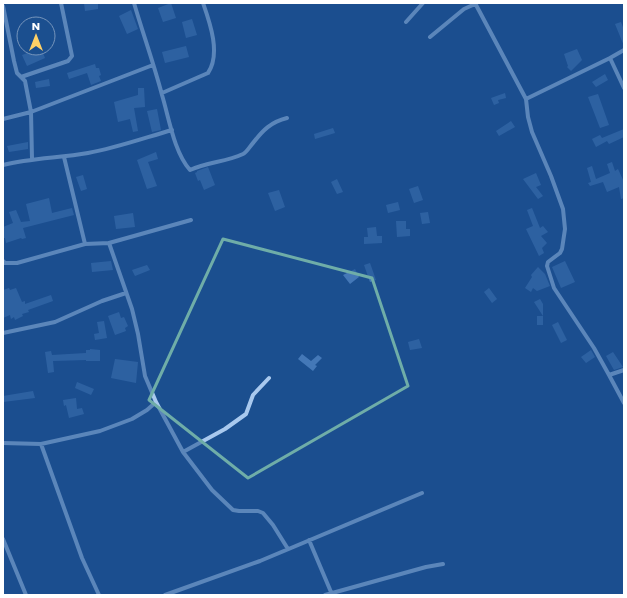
<svg xmlns="http://www.w3.org/2000/svg" width="627" height="598" viewBox="0 0 627 598" font-family="Poppins,sans-serif">
<rect width="100%" height="100%" fill="#1b4f8f"/>
<path fill="#4478b7" d="M84,3H98V9L85,11Z
M171,3L176,18L163,22L158,8Z
M131,10L138,29L127,34L119,16Z
M192,19L197,35L186,38L182,22Z
M621,22L624,30V46L615,24Z
M186,46L189,57L165,63L162,52Z
M41,48L45,58L27,66L22,55Z
M577,49L582,60L571,71L567,67L568,66L564,54Z
M95,64L96,68H99L101,75L99,76L101,81L91,85L87,73L69,79L67,73Z
M605,74L608,80L596,87L592,82Z
M49,79L50,86L36,88L35,82Z
M138,88H144L145,107L134,108L138,131L133,132L130,119L118,122L114,102L138,95Z
M505,93L506,98L498,100L499,103L494,105L491,98Z
M598,94L609,125L600,128L588,97Z
M157,109L161,130L152,132L147,111Z
M511,121L515,127L499,136L496,131Z
M333,128L335,133L315,139L314,134Z
M624,129V137L609,144L607,141L596,147L592,139L600,135L602,138Z
M28,142V149L9,152L7,146Z
M156,152L158,159L148,162L157,186L147,189L137,160Z
M612,162L615,171L618,169L624,182V198L621,199L619,187L607,192L603,182L590,186L588,183L591,182L587,168L592,166L596,179L610,173L607,164Z
M208,167L215,185L204,190L200,180L198,181L195,173L197,172V171Z
M536,173L541,185L536,187L543,196L538,199L523,179Z
M83,175L87,189L81,191L76,177Z
M337,179L343,192L337,194L331,182Z
M418,186L423,200L414,203L409,189Z
M279,190L285,207L275,211L268,193Z
M49,198L52,213L72,208L74,215L23,228L26,238L22,239L21,238L6,243L5,238H3V227L13,223L9,212L16,210L21,222L30,221L26,204Z
M398,202L400,210L388,213L386,205Z
M532,208L540,228L543,226L548,232L541,236L547,243L542,248L544,253L539,256L526,229L533,226L527,210Z
M428,212L430,223L422,224L420,213Z
M133,213L135,227L116,229L114,216Z
M396,221H406V229H410V236L397,237Z
M376,227L377,236H382V243L364,244V237H368L367,228Z
M111,261L113,270L92,272L91,263Z
M565,261L575,282L561,288L552,267Z
M370,263L376,280L370,282L364,265Z
M147,265L150,270L135,276L132,270Z
M538,267L545,274L550,286L537,291L533,288L531,292L525,288L532,277L531,275Z
M355,269L359,277L350,284L343,275Z
M9,288L10,290L16,288L22,302L25,301V304L51,295L53,301L28,310L29,312L22,314L23,316L15,320L14,317L11,319L10,315L3,318V290Z
M489,288L497,299L492,303L484,292Z
M540,299L543,304V325H537V316H543L534,302Z
M119,312L121,318L124,317L128,326L125,328L126,331L115,335L108,316Z
M104,321L107,338L95,340L94,334L99,333L97,322Z
M558,322L567,340L561,343L552,325Z
M419,339L422,348L410,350L408,342Z
M90,349L100,350V361H86V360L53,361L54,372L48,373L45,352L51,351L52,355L86,353V350H90Z
M591,350L595,357L586,363L581,357Z
M613,352L623,367L614,370L606,356Z
M302,354L311,361L318,355L322,358L315,365L317,366L313,371L298,359Z
M115,359L138,362L136,383L111,378Z
M77,382L94,389L91,395L75,388Z
M33,391L35,398L3,402V396Z
M76,398L77,409L82,408L84,414L69,418L66,405L64,406L63,400Z"/>
<g fill="none" stroke-linecap="round" stroke-linejoin="round">
<path stroke="#a9c9ee" stroke-width="4" d="M134,3C143,34 154,64 162,95C169,118 174,152 190,170C207,162 226,162 243,154C247,152 250,146 253,143C263,130 271,122 287,118
M475,3L526,99L528,117L532,132L551,176L563,209L565,229L562,249L560,253L548,262L547,266L554,288L594,348L609,375L624,370
M3,6L14,61L17,73L25,81L31,112L32,159
M406,22L423,3
M430,37L464,9L475,4
M610,58L624,88
M21,77L68,61L72,56L61,3
M162,93L208,73C221,54 210,23 203,3
M526,99L610,58L624,50
M3,119L31,112L153,65
M64,157L85,244
M3,165C31,158 60,158 88,153C116,148 144,138 172,130
M3,261L5,263H17L85,244L109,243L191,220
M3,333L55,322L102,301L126,293
M609,375L624,403
M156,402L183,452L212,490L233,510L239,511H258L263,513L273,525L288,549
M3,443L41,444L100,431L132,419L147,410L156,402L145,376L138,334L132,309L109,243
M41,444L82,558L99,595
M183,452L225,429L246,414L253,395L269,378
M3,539L26,595
M309,540L331,592
M165,595L260,561L422,493
M325,595L426,567L443,564"/>
</g>
<path d="M0 0H627V598H0ZM223,239L372,278L408,386L248,478L149,400Z" fill="#1b4f8f" fill-opacity=".55" fill-rule="evenodd"/>
<path fill="none" stroke="#6fada8" stroke-width="3" stroke-linejoin="round" d="M223,239L372,278L408,386L248,478L149,400Z"/>
<rect width="627" height="598" fill="none" stroke="#ffffff" stroke-width="8"/>
<g transform="translate(36 36)"><circle r="19" fill="#1b4f8f" stroke="#7695bc"/>
<path d="M0-3L7 15L0 10L-7 15Z" fill="#ffd166"/>
<text y="-6" font-size="11" font-weight="bold" text-anchor="middle" fill="#ffffff">N</text>
</g>
</svg>
